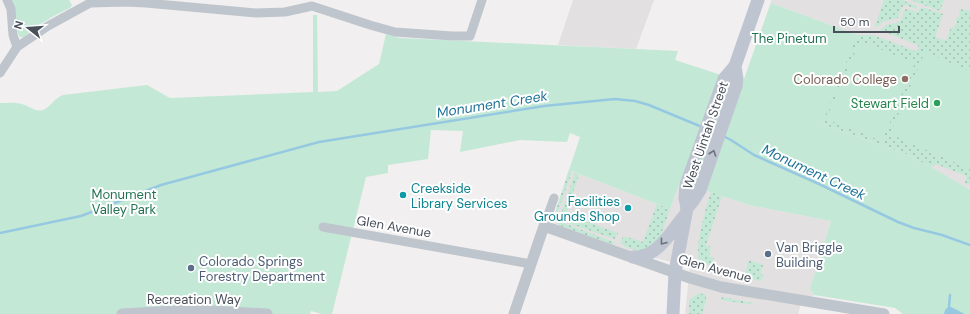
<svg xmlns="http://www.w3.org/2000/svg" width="970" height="314" viewBox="0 0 970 314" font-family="'DM Sans',sans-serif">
<defs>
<pattern id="grass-dots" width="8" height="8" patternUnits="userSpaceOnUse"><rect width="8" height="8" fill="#c3e9d6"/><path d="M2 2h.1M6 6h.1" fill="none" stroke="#a0bfb1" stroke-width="1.8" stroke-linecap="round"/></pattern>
</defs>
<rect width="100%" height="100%" fill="#f1efef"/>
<path fill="#e2e0e0" d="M573,0H654L636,49L558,45Z
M771,0H970V190L918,160L856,35L774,4L770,5Z
M569,170L670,209L680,182L749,205L831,221L810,288L811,291L814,295L801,304L798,314H685L690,266L642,255L554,223L553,220L554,216Z"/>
<path fill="url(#grass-dots)" d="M884,0H904L906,2L917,6V9L905,5L902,7L898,18L882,22L878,27L875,26Z
M910,0H944L940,11Z
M773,4L856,35H873L915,51L919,49L918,45L880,30L886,25L896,23L901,20L904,11L906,9L918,12L921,7L943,14L935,37L946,41L951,27L954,28L957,22L956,21V18L959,17L960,12H959L960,9L970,11V185L965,183L967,176L936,164L931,167L906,154L822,124L770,5Z
M569,170L572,172L556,217L554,216Z
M575,173L579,174L566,214L618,233L615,239L559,220Z
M711,192L722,196L706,245L711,247L709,256L714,258L711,265C707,265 703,264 700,261C693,251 707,204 711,192Z
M657,204L670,209L659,240L643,252L625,247L621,243L623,236L643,242Z
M558,221L614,242L613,245L558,225Z
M749,260L763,265L760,274L764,275L761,281L744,277Z
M699,293L706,295V301L702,314H689V300Z
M722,297L752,303L754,305L721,300Z"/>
<path fill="#c3e9d6" d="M11,0H69L72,5L70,8C53,16 38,24 24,37H20L18,34L16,15Z
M773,4L857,35L822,124L906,154L931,167L970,190V314H903L895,308L814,295L811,291L810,288L831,221L749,205L680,182L670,209L569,170L580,137L570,133L567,142L520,140L460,152L463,131L431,130L428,159L388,165V173L366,177L332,314H322L311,311L310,314H0V103C7,103 15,102 22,104C29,106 35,112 43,110C51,107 54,98 63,95L147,85L170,98L313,92V15H317L318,92L337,91L379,64L386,34L400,38L678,51L675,60L743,82L770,5Z
M860,41L915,63L882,141L826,119Z
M925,52L970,71V169L890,134Z"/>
<path fill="#96c9e1" d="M949,306L965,314H966H944L945,310Z"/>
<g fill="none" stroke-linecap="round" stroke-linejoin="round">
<path stroke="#96c9e1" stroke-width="2.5" d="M723,136L731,140L754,155L819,184L898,222L914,228L942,235L970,245
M0,233L81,216L161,185L319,142L544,106L615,99L635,101L649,105L702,127
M949,306L950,295"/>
<path stroke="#bfc5cc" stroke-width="9" d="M7,0L11,9L13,35L17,47
M0,73L17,47L48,26L90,3L126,2L146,3L256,13L285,12L312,6L370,25L395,32L452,36H470L482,0
M544,226L554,198
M323,227L531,264"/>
<path stroke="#bfc5cc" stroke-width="11" d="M122,314L193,310L267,314
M514,314L544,226L690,278L721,287L884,314"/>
<path stroke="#bfc5d0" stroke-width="13" d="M687,208L693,201L700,190L736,86L737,79L735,66
M633,257C658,258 670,232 685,215
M673,314L675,272L687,208L685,198L686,185L724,79L735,66L758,0"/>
</g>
<defs><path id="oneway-chevron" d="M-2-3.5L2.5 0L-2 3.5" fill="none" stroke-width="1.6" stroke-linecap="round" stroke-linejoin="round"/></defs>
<g stroke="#6c737d">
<use href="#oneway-chevron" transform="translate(713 153) rotate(-71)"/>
<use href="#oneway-chevron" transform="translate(663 242) rotate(128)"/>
</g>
<circle fill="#8d6e63" stroke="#fff" stroke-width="1.5" cx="905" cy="79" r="4"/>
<circle fill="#2e9e5b" stroke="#fff" stroke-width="1.5" cx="937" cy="103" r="4"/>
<g fill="#0f9aa8" stroke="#fff" stroke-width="1.5">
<circle cx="403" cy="195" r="4"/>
<circle cx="628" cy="208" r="4"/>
</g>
<g fill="#5c6f8a" stroke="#fff" stroke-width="1.5">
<circle cx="768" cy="254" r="4"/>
<circle cx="191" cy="268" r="4"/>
</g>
<g text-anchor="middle" stroke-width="4" stroke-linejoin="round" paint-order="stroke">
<g font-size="13" fill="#237253" stroke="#fff">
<text x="789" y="43">The Pinetum</text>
<text x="124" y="199">Monument<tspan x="124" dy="15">Valley Park</tspan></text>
</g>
<g font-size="13" fill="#785e54" stroke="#fff" text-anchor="end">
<text x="897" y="84">Colorado College</text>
</g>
<g font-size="13" fill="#27864d" stroke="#fff" text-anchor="end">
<text x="929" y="108">Stewart Field</text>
</g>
<g font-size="13" fill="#49505a" stroke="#fff">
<text transform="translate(705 135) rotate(-71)" y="5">West Uintah Street</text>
<text transform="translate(394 226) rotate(10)" y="5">Glen Avenue</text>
<text transform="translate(715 268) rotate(15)" y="5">Glen Avenue</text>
<text x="194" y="304">Recreation Way</text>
</g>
<g font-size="13" fill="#0d838f" stroke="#fff" text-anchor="start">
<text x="411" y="193">Creekside<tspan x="411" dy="15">Library Services</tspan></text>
<text x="620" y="206" text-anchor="end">Facilities<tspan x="620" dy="15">Grounds Shop</tspan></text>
</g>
<g font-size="13" fill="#4e5e75" stroke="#fff" text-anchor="start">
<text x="776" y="252">Van Briggle<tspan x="776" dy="15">Building</tspan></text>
<text x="199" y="266">Colorado Springs<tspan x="199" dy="15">Forestry Department</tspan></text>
</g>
<g font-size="14" font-style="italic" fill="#1f7298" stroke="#fff">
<text transform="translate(492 104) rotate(-9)" y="5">Monument Creek</text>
<text transform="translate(814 172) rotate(25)" y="5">Monument Creek</text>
</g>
</g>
<g transform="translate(28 28) rotate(287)" stroke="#ffffff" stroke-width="3" paint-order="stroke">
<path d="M0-3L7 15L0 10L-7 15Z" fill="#49505a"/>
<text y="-6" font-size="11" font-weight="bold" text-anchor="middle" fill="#49505a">N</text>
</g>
<path d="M834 26v6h65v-6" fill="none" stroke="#49505a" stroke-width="2"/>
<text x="840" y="26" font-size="12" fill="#49505a" stroke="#ffffff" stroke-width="3" paint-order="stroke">50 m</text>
</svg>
